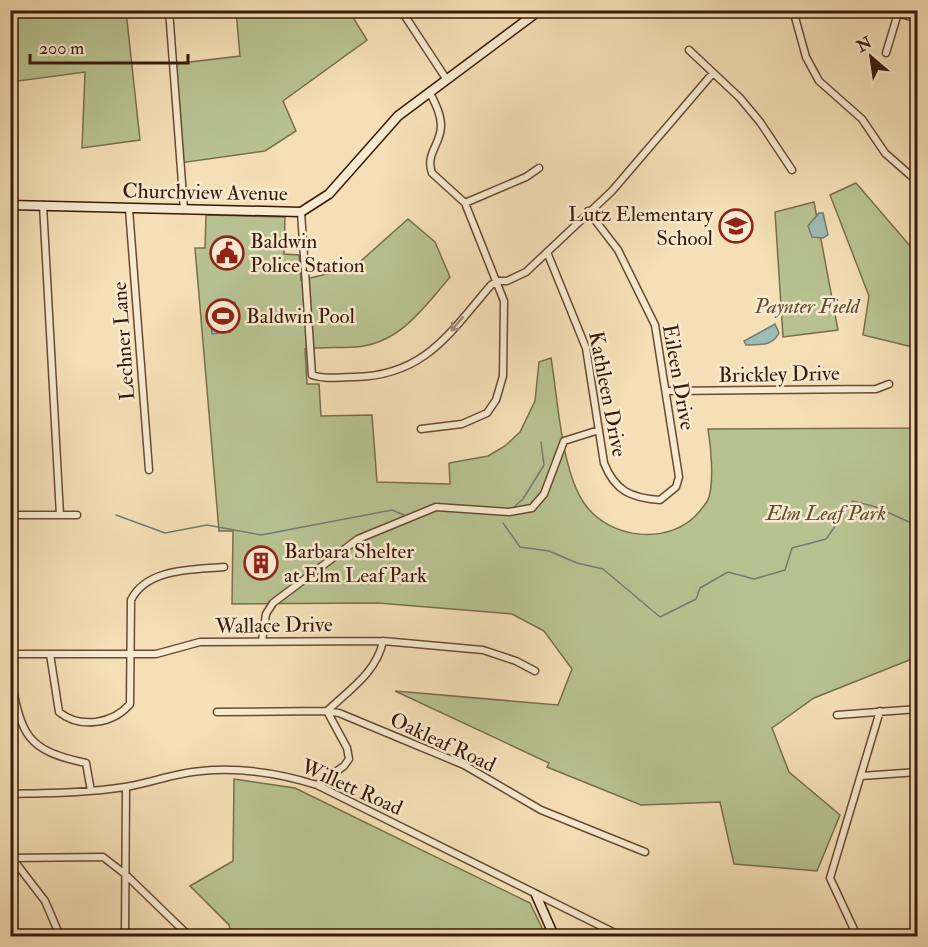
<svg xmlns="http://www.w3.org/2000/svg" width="928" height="947" viewBox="0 0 928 947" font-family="'IM FELL Double Pica',serif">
<rect width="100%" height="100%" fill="#f5dfb6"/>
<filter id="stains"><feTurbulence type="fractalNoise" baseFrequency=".00333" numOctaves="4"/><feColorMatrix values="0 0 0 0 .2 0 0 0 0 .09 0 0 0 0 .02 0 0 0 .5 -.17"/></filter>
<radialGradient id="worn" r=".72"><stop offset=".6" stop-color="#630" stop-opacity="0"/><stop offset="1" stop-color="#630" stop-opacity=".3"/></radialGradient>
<path fill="#b8c291" stroke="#786e4e" stroke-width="1.5" d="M10,11H126L140,140L82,148L85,72L11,82Z
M236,11H349L367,40L283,101L296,131L265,151L180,163L173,64L240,56Z
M856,183L917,254V348L863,335L869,296L830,195Z
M814,202L838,330L783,337L775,212Z
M206,215L285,217L284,254L299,255L301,280L353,268L408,219L435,242L450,277C424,308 399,344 356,347C339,348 321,347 305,349L307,384H319L321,416L372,415L377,482L450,484L449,463L488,456L505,446L520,432L535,401L539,362L551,358C558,399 561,469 584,503C609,540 671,546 699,512C702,508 708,502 709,497C714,480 711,447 708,429L914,428L917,425V657L814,698L772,728L789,772L840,815L817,871L734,864L720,802L641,805L547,767L549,763L395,691L558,705L572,669L544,631L512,614L378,603L232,604L233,531H219L195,248H205Z
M234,779L295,788L530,903L546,936H232L229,925L190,886L233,861Z"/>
<path fill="#9ebbb6" stroke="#767b71" stroke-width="1.5" d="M819,213H823L828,235L823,238L812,237L808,226Z
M235,302L236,312L228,313L230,332L212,334L211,323L220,322L217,321L216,303Z
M775,324L779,333C772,347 760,344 746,345L744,341Z"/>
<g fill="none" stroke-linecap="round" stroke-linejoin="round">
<path stroke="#767b71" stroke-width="1.5" d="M514,507L523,499L544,465L541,442
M116,515L165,533L207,525L261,535L392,510L404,515
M503,523L520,547L549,551L577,563L603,569L660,617L696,599L700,588L728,572L754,579L785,570L792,548L826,539L853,501L876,507L918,526"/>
<defs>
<path id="street" d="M169,10L184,210
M401,10L447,80
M793,10L806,57L819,81L862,119L885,153L918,182
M887,10L918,19
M689,50L740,98L760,122L792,170
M886,53L899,10
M465,203L526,177L539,168
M43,205L60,515
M129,209L149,470
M301,212L312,375C326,380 339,377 354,377C424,376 449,334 491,285L497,281H507L526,272L612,191L713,73
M547,252L586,348L604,463C615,491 631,498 660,500L676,487L679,477L655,325L618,250L588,211
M667,391L876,389L889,384
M421,429L462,424L487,413L496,400L503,376L504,301L465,203L432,173C425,154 441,144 441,126C441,114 435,103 430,93
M10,515H77
M262,641L266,614L273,603L358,539L436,507L509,512L532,508L544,494L564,441L599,430
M10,654H156L200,642L383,641L483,650L516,661L535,671
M50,654L59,712C80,729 113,724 130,704L131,600C147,568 192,570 224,567
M10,676C22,734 24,750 86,763L91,791
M217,712L327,711L339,713L464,765L541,810L645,852
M837,715L918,709
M861,776L918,772
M317,785L344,766L349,759L347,748L327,711C349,690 377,672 383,641
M10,794C48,793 87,793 125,787C150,783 175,773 201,771C241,767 279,773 317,785L621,936
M10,834L12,858L45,901L60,936
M10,858L103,857L125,874L189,936
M125,936L126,787
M857,936L830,878L880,711"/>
<path id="secondary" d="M10,205L301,212L329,194L398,116L540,10
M536,895L554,936"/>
</defs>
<use href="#street" stroke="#684b35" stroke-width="9"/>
<use href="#secondary" stroke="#391a0a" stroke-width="11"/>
<use href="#street" stroke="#f8ead0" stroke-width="6"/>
<use href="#secondary" stroke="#f8ead0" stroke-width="8"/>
</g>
<defs><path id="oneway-shaft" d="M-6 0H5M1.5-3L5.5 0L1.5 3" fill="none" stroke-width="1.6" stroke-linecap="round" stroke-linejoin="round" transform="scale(1.5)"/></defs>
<use stroke="#a28c77" href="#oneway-shaft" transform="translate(457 324) rotate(131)"/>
<defs>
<symbol id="school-ring" viewBox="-11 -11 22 22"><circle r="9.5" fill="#f8ead0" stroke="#8f2418" stroke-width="1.5"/><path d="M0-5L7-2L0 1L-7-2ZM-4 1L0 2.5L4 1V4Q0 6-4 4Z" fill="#8f2418"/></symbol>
<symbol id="civic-ring" viewBox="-11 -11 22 22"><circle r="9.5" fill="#f8ead0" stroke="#8f2418" stroke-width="1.5"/><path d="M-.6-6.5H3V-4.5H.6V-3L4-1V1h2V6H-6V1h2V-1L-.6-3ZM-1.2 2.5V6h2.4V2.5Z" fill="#8f2418"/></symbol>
<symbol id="stadium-ring" viewBox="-11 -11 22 22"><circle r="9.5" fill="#f8ead0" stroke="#8f2418" stroke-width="1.5"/><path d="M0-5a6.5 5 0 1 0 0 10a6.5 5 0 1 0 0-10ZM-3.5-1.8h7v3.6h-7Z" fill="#8f2418"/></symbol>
<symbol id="building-ring" viewBox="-11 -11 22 22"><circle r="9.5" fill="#f8ead0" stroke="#8f2418" stroke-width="1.5"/><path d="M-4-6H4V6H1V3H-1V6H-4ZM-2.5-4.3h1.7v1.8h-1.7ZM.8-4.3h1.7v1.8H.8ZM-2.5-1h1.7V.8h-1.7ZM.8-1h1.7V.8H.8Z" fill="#8f2418"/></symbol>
</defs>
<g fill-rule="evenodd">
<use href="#school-ring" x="717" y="207" width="38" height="38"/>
<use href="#civic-ring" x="208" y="234" width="38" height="38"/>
<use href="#stadium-ring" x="204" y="297" width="38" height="38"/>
<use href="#building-ring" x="242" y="544" width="38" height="38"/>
</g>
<g text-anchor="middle" stroke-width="5" stroke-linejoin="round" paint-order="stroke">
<g font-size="21" fill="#391a0a" stroke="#f8ead0">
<text transform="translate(205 192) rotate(1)" y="7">Churchview Avenue</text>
<text transform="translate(123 341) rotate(-94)" y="7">Lechner Lane</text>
<text transform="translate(779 374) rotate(-1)" y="7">Brickley Drive</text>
<text transform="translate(679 377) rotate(80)" y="7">Eileen Drive</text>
<text transform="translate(608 394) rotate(79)" y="7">Kathleen Drive</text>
<text transform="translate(274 625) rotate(-1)" y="7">Wallace Drive</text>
<text transform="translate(443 742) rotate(25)" y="7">Oakleaf Road</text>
<text transform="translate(352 787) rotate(24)" y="7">Willett Road</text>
</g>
<g font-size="21" fill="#391a0a" stroke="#f8ead0" text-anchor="start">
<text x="713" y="221" text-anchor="end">Lutz Elementary<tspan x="713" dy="24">School</tspan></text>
<text x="250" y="248">Baldwin<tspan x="250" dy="24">Police Station</tspan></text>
<text x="246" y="323">Baldwin Pool</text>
<text x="284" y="558">Barbara Shelter<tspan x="284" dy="24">at Elm Leaf Park</tspan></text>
</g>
<g font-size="21" font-style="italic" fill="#5f4c32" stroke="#f8ead0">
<text x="807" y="313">Paynter Field</text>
<text x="826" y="520">Elm Leaf Park</text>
</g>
</g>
<rect width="928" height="947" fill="none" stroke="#f5dfb6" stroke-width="36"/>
<rect x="12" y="12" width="904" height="923" fill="none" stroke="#391a0a" stroke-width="3"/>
<rect x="18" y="18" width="892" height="911" fill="none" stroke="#391a0a" stroke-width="1.5"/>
<g transform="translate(871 57) rotate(331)" stroke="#f8ead0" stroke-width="4.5" paint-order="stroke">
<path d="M0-4.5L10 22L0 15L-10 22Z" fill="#391a0a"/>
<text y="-9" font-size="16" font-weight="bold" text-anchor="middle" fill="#391a0a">N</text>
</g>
<path d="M30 54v9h158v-9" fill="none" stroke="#391a0a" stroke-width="3"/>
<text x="39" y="54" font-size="18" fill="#391a0a" stroke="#f8ead0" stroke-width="4.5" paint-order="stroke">200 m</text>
<rect width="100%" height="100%" filter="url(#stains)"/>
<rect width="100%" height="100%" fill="url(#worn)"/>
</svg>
